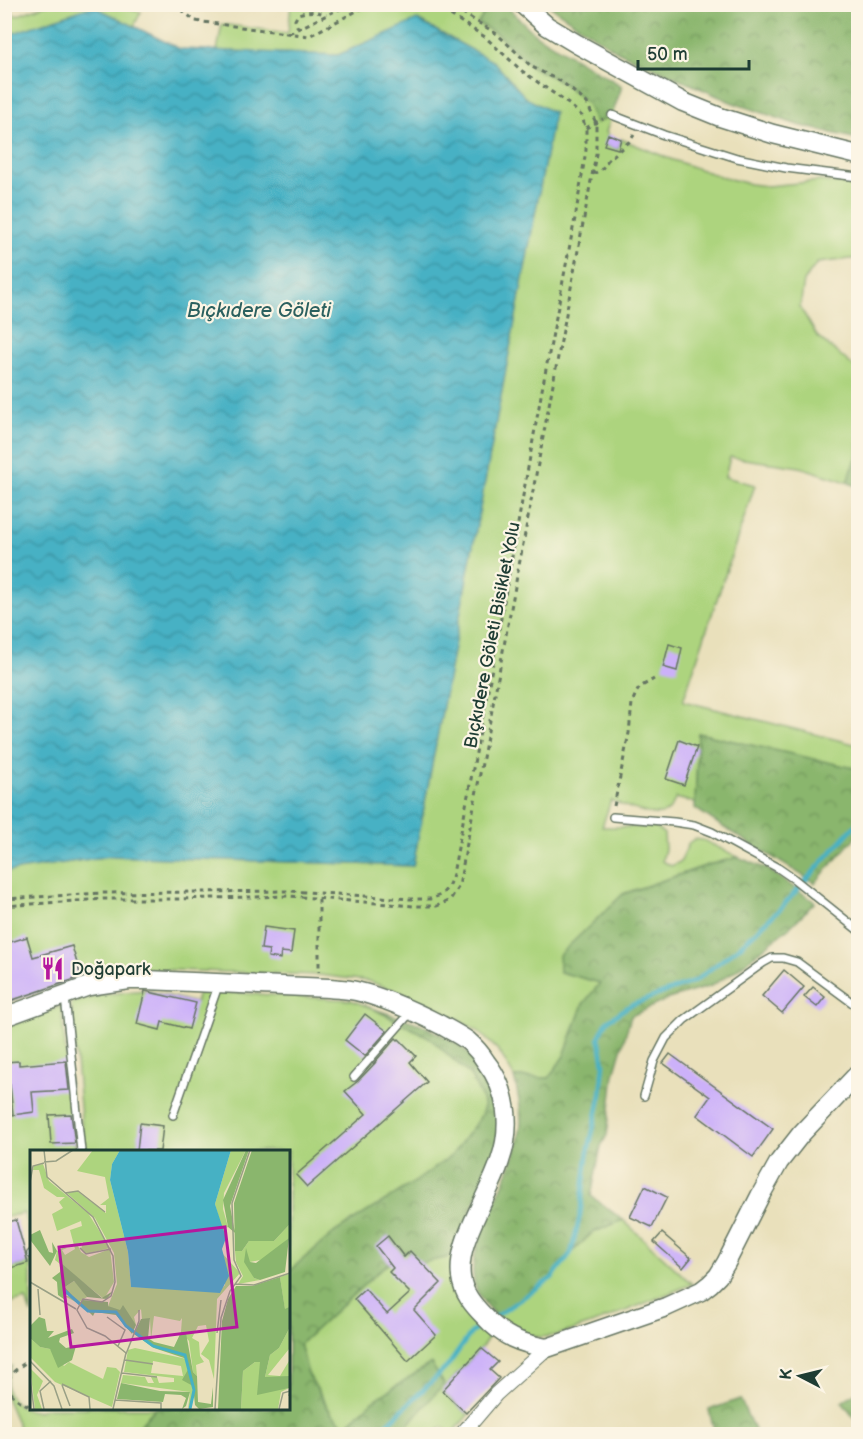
<svg xmlns="http://www.w3.org/2000/svg" width="863" height="1439" viewBox="0 0 863 1439" font-family="'Balsamiq Sans',sans-serif">
<defs>
<pattern id="forest-crowns" width="20" height="18" patternUnits="userSpaceOnUse" patternTransform="scale(1.5)"><rect width="20" height="18" fill="#8ab66d"/><path d="M2 6a3 3 0 1 1 6 0M12 15a3 3 0 1 1 6 0" fill="none" stroke="#70955a"/></pattern>
<pattern id="water-waves" width="16" height="10" patternUnits="userSpaceOnUse" patternTransform="scale(1.5)"><rect width="16" height="10" fill="#46b1c4"/><path d="M0 5q4-4 8 0t8 0" fill="none" stroke="#3a91a0"/></pattern>
</defs>
<rect width="100%" height="100%" fill="#fcf5e5"/>
<filter id="ink" filterUnits="userSpaceOnUse"><feTurbulence type="fractalNoise" baseFrequency=".0167" numOctaves="2"/><feDisplacementMap in="SourceGraphic" scale="12" xChannelSelector="R" yChannelSelector="G"/><feConvolveMatrix kernelMatrix="1 2 1 2 8 2 1 2 1" color-interpolation-filters="sRGB"/></filter>
<filter id="wash" filterUnits="userSpaceOnUse"><feTurbulence type="fractalNoise" baseFrequency=".008" numOctaves="4" result="noise"/><feDisplacementMap in="SourceGraphic" scale="24" xChannelSelector="R" yChannelSelector="G"/><feGaussianBlur stdDeviation="1.35" result="paint"/><feColorMatrix in="noise" values="0 0 0 0 0 0 0 0 0 0 0 0 0 0 0 0 0 1.4 0 .05"/><feComposite in="paint" operator="in"/></filter>
<g filter="url(#wash)">
<rect width="100%" height="100%" fill="#e9e0bb"/>
<path fill="#add47e" stroke="#668859" stroke-width="1.5" d="M48,4L114,5L141,12L134,26L93,6L5,36V5L16,16Z
M291,5H490L478,23L497,34L532,67L562,82L587,103L596,123L612,115L606,132L608,134L605,145L618,149L621,139L673,160L722,177L750,184L767,186L821,181L858,186V258L817,263L804,281L800,307L817,336L858,370V455L847,482L800,467L730,457L725,477L755,485L683,701L858,745V769L698,733L695,803L676,798C674,802 671,808 668,811C657,821 622,805 611,800L602,827H655L664,834L665,849L662,861L671,866L680,862L689,843L694,839L703,840L738,857L705,866L623,894L560,972L601,983L583,1004L564,1056L549,1078L514,1077L499,1051L478,1031L437,1008L394,990L368,981L319,975L142,969L107,971L5,1003L4,872L110,856L413,866L554,113L526,98L494,62L418,20L338,55L217,51L222,24L288,33Z
M145,990L195,1003L198,993H240L351,1000L374,1009L429,1037L470,1075L482,1098L484,1108L479,1119L452,1155L415,1182L335,1232L288,1272V1151H84L71,1003L100,995Z
M61,1006L76,1151H32L31,1241L24,1213L5,1217V1028Z
M623,1220L692,1284C657,1298 621,1314 585,1326C570,1331 556,1337 540,1337C522,1337 509,1328 496,1316L552,1278L571,1253L592,1233Z
M407,1251L454,1252L451,1272L458,1298L466,1310L490,1335L481,1348L442,1391L466,1413L469,1414L452,1434L442,1427L433,1434H411L403,1429L444,1384L373,1401L345,1426L331,1413L308,1374L300,1344L382,1268Z
M31,1262V1314L26,1299L4,1305L5,1270Z
M12,1365C9,1373 6,1380 7,1388C8,1400 23,1410 34,1411C39,1411 44,1409 48,1408H155L133,1434H22L5,1395L6,1373Z"/>
<path fill="url(#forest-crowns)" stroke="#547a50" stroke-width="1.5" d="M490,5H505L536,35L622,86L612,115L596,123L587,103L562,82L532,67L497,34L478,23Z
M548,5H858V139L798,125L731,102L617,51Z
M858,455V487L847,482Z
M698,733L858,769V834L815,883L723,827L695,808Z
M738,857L767,869L815,902L792,925L738,969L711,986L668,999L631,1016L614,1074L607,1135L601,1146L591,1196L623,1220L592,1233L571,1253L552,1278L496,1316C487,1306 476,1295 474,1281C470,1261 479,1242 486,1223C498,1193 515,1164 520,1132C523,1115 518,1094 514,1077L549,1078L564,1056L583,1004L600,983L560,972L559,955L623,894L705,866Z
M374,1009L423,1025L456,1043L473,1057L491,1081L497,1099L499,1128L496,1150L454,1252L446,1258L421,1263L410,1252L407,1251L382,1268L300,1344L308,1374L331,1413L345,1426L373,1401L431,1363L444,1384L404,1429L411,1434H182L136,1430L155,1408H288V1272L335,1232L415,1182L452,1155L479,1119L484,1107L482,1098L470,1075L429,1037Z
M858,1391V1423L842,1402Z
M740,1399L756,1434H715L709,1410Z"/>
<path fill="url(#water-waves)" stroke="#32777c" stroke-width="1.5" d="M93,6L180,49L338,55L417,20L494,62L526,98L554,113L413,866L110,856L5,872V36Z"/>
<g fill="none" stroke-linecap="round" stroke-linejoin="round">
<path stroke="#46b1c4" stroke-width="4.5" d="M493,1318L552,1278L571,1253L580,1216L587,1157L601,1094L604,1064L599,1037L607,1021L629,1006L695,981L739,947L782,907L858,822
M380,1431L447,1367L471,1333L484,1324"/>
</g>
<g id="blocks">
<path fill="#ccb1f9" d="M608,134L621,139L618,149L604,145Z
M669,644L682,648L677,671L663,667Z
M679,740L697,747L684,785L666,779Z
M264,927L294,931L291,953L281,952L280,959L268,957L269,950L261,949Z
M27,937L33,957L72,946L81,977L4,1003V944Z
M784,970L804,987L782,1013L762,996Z
M813,987L825,997L817,1007L804,997Z
M145,991L196,1003L189,1029L162,1022L160,1030L137,1024Z
M365,1014L387,1031L365,1056L345,1040Z
M396,1038L398,1040L399,1039L416,1056L410,1062L427,1082L307,1187L296,1175L366,1114L345,1091L358,1081L375,1063H374Z
M670,1054L773,1129L753,1157L697,1115L710,1097L663,1063Z
M19,1061V1065L66,1061L69,1090L32,1092L34,1112L13,1115L10,1085L6,1086L4,1062Z
M71,1114L75,1143L51,1144L49,1115Z
M140,1123L163,1126L160,1151H137Z
M645,1186L667,1197L652,1227L630,1217Z
M16,1220L28,1263L4,1270V1223Z
M662,1233L691,1258L683,1268L654,1242Z
M388,1236L404,1257L410,1251L441,1283L414,1310L436,1335L408,1361L354,1299L365,1289L387,1314L410,1293L389,1272L393,1268L376,1246Z
M481,1348L498,1362L490,1370L499,1378L466,1413L442,1391Z"/>
</g>
</g>
<g filter="url(#ink)">
<use href="#blocks" fill-opacity="0" stroke="#667663" stroke-width="1.5"/>
<g fill="none" stroke-linecap="round" stroke-linejoin="round">
<defs>
<path id="service" d="M612,115L664,135L737,158L786,168L858,177
M613,817L674,822L694,825L712,832L778,868L794,879L858,930
M65,997L81,1151
M354,1077L412,1011
M644,1096L654,1061L666,1038L684,1020L763,963L772,958H783L797,962L858,1007
M173,1115L218,986
M31,1254H32"/>
<path id="minor" d="M462,1434L496,1394L547,1348"/>
<path id="tertiary" d="M522,4L547,26L577,44L683,102L720,117L773,134L858,155
M4,1017L89,986L129,980H146L329,988C338,989 347,989 356,991C386,998 414,1011 441,1025C450,1030 460,1035 468,1041C475,1047 481,1054 486,1062C508,1090 512,1127 500,1161C495,1177 487,1192 480,1207C470,1229 458,1253 461,1277C463,1293 473,1305 484,1316C503,1337 519,1343 547,1348L666,1307L701,1291L710,1284L718,1276L726,1263L760,1196L779,1162L801,1134L858,1074"/>
</defs>
<use href="#service" stroke="#667663" stroke-width="10"/>
<use href="#minor" stroke="#667663" stroke-width="16"/>
<use href="#tertiary" stroke="#667663" stroke-width="21"/>
<path stroke="#667663" stroke-width="3" stroke-dasharray="4.5 4.5" stroke-linecap="butt" d="M175,4L195,21L309,36L370,4
M300,28L297,26L295,20L298,14C309,11 316,10 326,15
M289,33L350,4
M586,128L603,119
M593,174L601,170L608,160L629,142L634,135
M614,806L629,733L632,703L636,693L640,687L654,679
M4,899L102,893L290,891L410,899H430L441,895L448,887L453,874L490,679L542,390L576,213L586,150V130L582,116L570,105L522,71L485,37L433,4
M319,899V972
M4,906L104,899H175L289,896L414,906H437L450,900L459,886L596,154V123L587,103L562,82L532,67L497,34L448,4
M32,1359C24,1364 12,1370 9,1379C4,1393 21,1403 32,1407"/>
<use href="#service" stroke="#fff" stroke-width="7"/>
<use href="#minor" stroke="#fff" stroke-width="14"/>
<use href="#tertiary" stroke="#fff" stroke-width="18"/>
</g>
</g>
<defs>
<symbol id="restaurant-bare" viewBox="-9 -9 18 18"><path d="M-5-6h1v4h1v-4h1v4h1v-4h1v5L-1.5 .5V6h-2V.5L-5-1ZM5-6V6H3V1.5H1.5Q1.5-4 5-6Z" fill="#b5179e" stroke="#fcf5e5" stroke-width="2.5" paint-order="stroke"/></symbol>
</defs>
<g fill-rule="evenodd">
<use href="#restaurant-bare" x="36" y="952" width="33" height="33"/>
</g>
<g text-anchor="middle" stroke-width="4.5" stroke-linejoin="round" paint-order="stroke">
<g font-size="18" fill="#1f3d34" stroke="#fcf5e5">
<text transform="translate(492 635) rotate(-79)" y="6">Bıçkıdere Göleti Bisiklet Yolu</text>
</g>
<g font-size="18" fill="#1f3d34" stroke="#fcf5e5" text-anchor="start">
<text x="71" y="975">Doğapark</text>
</g>
<g font-size="20" font-style="italic" fill="#2b605f" stroke="#fcf5e5">
<text x="259" y="317">Bıçkıdere Göleti</text>
</g>
</g>
<g transform="translate(30 1150)">
<rect width="260" height="260" fill="#e9e0bb"/>
<path d="M63,0H90L82,14L80,30L98,102L101,137L191,139L195,135L192,103L210,123L187,149L184,229L179,210L171,204L179,191L176,175L168,176L162,188L169,192L170,206L174,212L166,215L167,226L163,222L159,191L151,182L152,168L150,171L124,166L121,190L120,169H112L111,159L104,167L106,175L78,156L87,134L84,103L65,68L37,43L47,41L76,63V55H70L79,48L75,27L47,21ZM201,0H216L194,43L193,59L198,77L194,79L197,87L196,93L185,54ZM13,14L19,31L58,63L80,98L56,104L51,99L53,92L47,94L51,102L59,107L80,99L84,132L74,149L25,110L27,101L34,97L37,98L32,100L35,105L45,99L40,80L52,76L51,71L27,81L22,64L33,58L29,52L35,47H27L14,38L9,20H3L4,16ZM259,75V88L235,109L220,112L224,128L230,130L208,134L213,126L206,112L205,101H212L219,91H244ZM259,124V157L255,160L250,127ZM44,131L56,142L57,147L48,153L34,146H43L35,137ZM259,179V199L238,225L250,226L259,211V226L247,229L235,227L240,205L249,198ZM0,188L10,197L20,199L34,216L39,212L73,229L77,217L86,218L90,222L82,257L25,232L0,207ZM105,198L157,209L165,244L158,259L160,242L91,233L93,225L115,227L118,233H124L121,227H127L129,233L144,232V228L94,222L98,200ZM123,211L151,216L153,226L121,223ZM225,212H230L236,241L259,238L251,242L248,259H211L213,221ZM0,218L13,231L7,245L12,259H5Z" fill="#add47e" fill-rule="evenodd"/>
<path d="M216,0H219L200,56L205,83L198,77L193,50ZM222,0H259V75L244,91H219L212,101H205L204,53ZM10,80L19,102L23,103L22,92L27,101L20,116L1,91L0,85ZM259,88L255,122L230,130L224,128L214,112L216,98L220,112L226,113ZM31,113L72,148L83,141L77,149L57,147L44,131L35,137L43,146L35,144V150L28,145L27,132L22,128L30,122ZM250,127L255,159L259,157V179L249,198L240,205L235,227L259,226V238L227,245L230,212H225L213,221L211,259H188L192,171L198,149L206,136H222ZM53,150L78,152V156L90,160L93,155L106,175L102,184L86,165L65,162L63,166L50,153ZM9,167L15,169L17,181H24L18,188L42,179L44,183L30,188L29,192L36,198L46,196L42,210L28,218L20,199L10,197L0,188V176ZM120,168L118,188L124,192L144,197L151,182L156,183L163,222L167,226L168,252L181,254L183,237V257L169,259L165,255L163,236L152,230L159,218L157,209L124,198L104,184L111,169ZM91,233L130,241L160,242L156,256L152,259L156,248L151,245L135,244L133,252L87,249Z" fill="#8ab66d"/>
<path d="M90,0H201L185,54L196,88L192,99L199,126L190,143L101,137L98,102L80,30L82,14Z" fill="#46b1c4"/>
<path fill="none" stroke="#46b1c4" stroke-width="3" d="M35,141L58,161L86,162L96,176L123,196L155,205L164,240L160,259"/>
<path fill="none" stroke="#989f85" stroke-width="1.5" d="M14,0L17,27L63,67L83,106L85,132L81,146L72,152L53,149L47,160L57,178L75,186L96,203L83,259M14,12L26,11L43,0M0,32L3,16L14,13M35,43L48,41L75,62M50,98L56,104L81,99M0,132L46,159M205,134L224,135L260,123M8,139L10,165M77,167L95,180L88,196M187,183L191,150M96,204L109,171V160M95,210L123,214M0,211L24,236L32,259M92,223L127,227M0,228L4,259M32,234L59,247L60,259M32,235L40,256M85,250L131,253V259M14,259L10,241L21,231M185,259L191,168L200,141L211,126L204,110L202,53L220,0M249,259L253,243L260,241L259,246"/>
<path fill="#b5179e" fill-opacity="0.15" stroke="#b5179e" stroke-width="3" d="M195,77L207,177L41,197L29,97Z"/>
<rect width="260" height="260" fill="none" stroke="#1f3d34" stroke-width="3"/>
</g>
<rect width="863" height="1439" fill="none" stroke="#fcf5e5" stroke-width="24"/>
<g transform="translate(800 1376) rotate(277)" stroke="#fcf5e5" stroke-width="4.5" paint-order="stroke">
<path d="M0-4.5L10 22L0 15L-10 22Z" fill="#1f3d34"/>
<text y="-9" font-size="16" font-weight="bold" text-anchor="middle" fill="#1f3d34">K</text>
</g>
<path d="M638 60v9h111v-9" fill="none" stroke="#1f3d34" stroke-width="3"/>
<text x="647" y="60" font-size="18" fill="#1f3d34" stroke="#fcf5e5" stroke-width="4.5" paint-order="stroke">50 m</text>
</svg>
